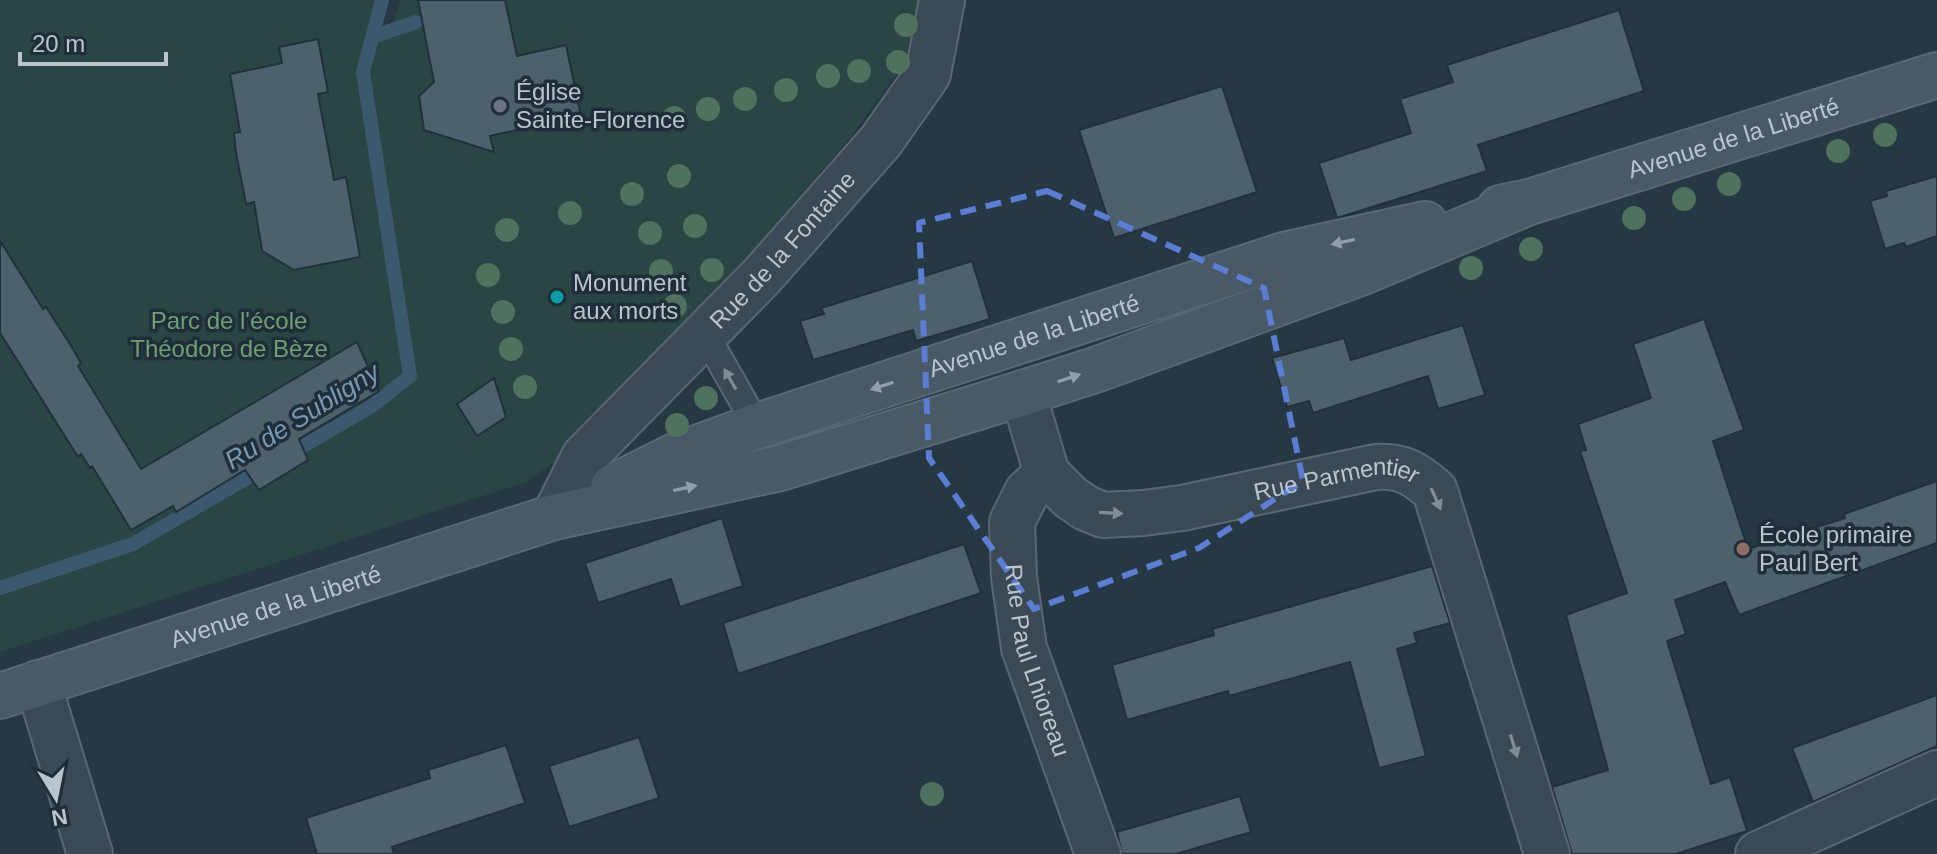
<svg xmlns="http://www.w3.org/2000/svg" width="1937" height="854" viewBox="0 0 1937 854" font-family="Helvetica,sans-serif">
<rect width="100%" height="100%" fill="#273845"/>
<path fill="#294645" d="M0,0H378L386,42L401,0H921L904,63L854,133L710,301L570,451L526,482L0,652Z"/>
<g fill="none" stroke-linecap="round" stroke-linejoin="round">
<path stroke="#3c586e" stroke-width="14" d="M372,37L416,22
M288,455L372,406L410,376L363,72L382,0
M0,588L133,544L266,467"/>
</g>
<path fill="#4d606d" stroke="#22303c" stroke-width="2" d="M418,0H505L517,56L566,45L581,116L490,136L494,152L424,130L419,96L434,82Z
M1619,10L1644,91L1478,145L1487,171L1337,218L1319,163L1411,133L1400,99L1453,82L1447,65Z
M318,39L328,92L318,94L334,180L346,177L360,257L294,270L262,251L254,202L246,204L236,153L234,133L240,132L230,74L282,63L279,47Z
M1222,86L1257,192L1114,238L1079,130Z
M1937,176V236L1906,247L1904,243L1885,249L1870,201L1887,196L1886,191Z
M0,241L43,309L46,307L70,344L81,363L78,366L141,469L357,342L379,391L299,439L308,460L259,490L245,470L176,512L173,506L131,530L92,466L90,468L81,454L78,457L0,333Z
M972,261L990,319L916,341L913,330L813,360L800,321L824,314L821,308Z
M1704,319L1744,430L1713,441L1748,549L1845,518L1844,514L1937,481V543L1739,615L1725,582L1675,600L1686,634L1667,641L1711,784L1730,777L1747,831L1676,854H1572L1552,787L1608,770L1566,615L1627,593L1580,451L1586,450L1578,424L1651,398L1633,344Z
M1463,325L1485,395L1438,409L1428,376L1313,413L1309,401L1287,407L1272,358L1344,338L1351,360Z
M494,378L506,417L477,436L457,404Z
M722,518L743,586L680,607L671,579L598,603L585,563Z
M964,544L981,593L738,674L723,623Z
M1432,566L1450,623L1414,633L1417,643L1397,649L1426,756L1379,768L1350,662L1229,696L1228,691L1127,720L1112,665L1214,635L1212,629Z
M1937,695V746L1813,802L1792,748Z
M639,737L659,798L569,827L549,766Z
M506,745L525,803L392,847L394,854H317L306,818L430,778L428,770Z
M1240,796L1251,832L1176,854H1122L1117,832Z"/>
<g fill="none" stroke-linecap="round" stroke-linejoin="round">
<defs>
<path id="service" d="M704,332L757,426"/>
<g id="minor">
<path id="s1" d="M1023,393L1047,474L1070,497L1086,508L1103,515L1143,513L1182,508L1376,467C1402,465 1416,474 1435,491L1547,854"/>
<path id="s2" d="M1047,474L1027,492L1012,522L1014,577L1024,648L1098,854"/>
<path id="s3" d="M554,517L584,457L762,276L881,141L928,74L942,0"/>
<path d="M38,683L90,854"/>
<path d="M1758,854L1937,773"/>
</g>
<g id="secondary">
<path id="s4" d="M1500,208L1529,202L1937,75"/>
<path id="s5" d="M613,487L675,456L757,426L1284,255L1425,224"/>
<path id="s6" d="M0,696L554,517L780,468L1023,393L1095,370L1363,272L1529,202"/>
</g>
</defs>
<use href="#service" stroke="#5a6772" stroke-width="30"/>
<use href="#minor" stroke="#5a6772" stroke-width="48"/>
<use href="#secondary" stroke="#5a6772" stroke-width="48"/>
<use href="#service" stroke="#3b4954" stroke-width="26"/>
<use href="#minor" stroke="#3b4954" stroke-width="44"/>
<use href="#secondary" stroke="#495967" stroke-width="44"/>
</g>
<g fill="#4f715e">
<circle cx="906" cy="25" r="12"/>
<circle cx="898" cy="62" r="12"/>
<circle cx="859" cy="71" r="12"/>
<circle cx="828" cy="76" r="12"/>
<circle cx="786" cy="90" r="12"/>
<circle cx="745" cy="99" r="12"/>
<circle cx="708" cy="109" r="12"/>
<circle cx="674" cy="118" r="12"/>
<circle cx="1885" cy="135" r="12"/>
<circle cx="1838" cy="151" r="12"/>
<circle cx="679" cy="176" r="12"/>
<circle cx="1729" cy="184" r="12"/>
<circle cx="632" cy="194" r="12"/>
<circle cx="1684" cy="199" r="12"/>
<circle cx="570" cy="213" r="12"/>
<circle cx="1634" cy="218" r="12"/>
<circle cx="695" cy="226" r="12"/>
<circle cx="507" cy="230" r="12"/>
<circle cx="650" cy="233" r="12"/>
<circle cx="1531" cy="249" r="12"/>
<circle cx="1471" cy="268" r="12"/>
<circle cx="712" cy="270" r="12"/>
<circle cx="661" cy="271" r="12"/>
<circle cx="488" cy="275" r="12"/>
<circle cx="675" cy="306" r="12"/>
<circle cx="503" cy="312" r="12"/>
<circle cx="511" cy="349" r="12"/>
<circle cx="525" cy="387" r="12"/>
<circle cx="706" cy="398" r="12"/>
<circle cx="677" cy="425" r="12"/>
<circle cx="932" cy="794" r="12"/>
</g>
<defs><path id="oneway-solid" d="M-6-.8H1V-3.2L6.5 0L1 3.2V.8H-6Z" transform="scale(2)"/></defs>
<g fill="#929faa">
<use href="#oneway-solid" transform="translate(1343 242) rotate(168)"/>
<use href="#oneway-solid" transform="translate(1069 378) rotate(-18)"/>
<use href="#oneway-solid" transform="translate(882 386) rotate(162)"/>
<use href="#oneway-solid" transform="translate(685 488) rotate(-12)"/>
</g>
<g fill="#808d97">
<use href="#oneway-solid" transform="translate(730 379) rotate(-119)"/>
<use href="#oneway-solid" transform="translate(1436 499) rotate(66)"/>
<use href="#oneway-solid" transform="translate(1111 513) rotate(3)"/>
<use href="#oneway-solid" transform="translate(1514 746) rotate(73)"/>
</g>
<path fill="none" stroke="#5b7dd4" stroke-width="6" stroke-dasharray="16 10" stroke-linejoin="round" d="M1047,191L1264,288L1303,481L1199,548L1034,609L929,458L919,223Z"/>
<circle fill="#6b7280" stroke="#202e3a" stroke-width="3" cx="500" cy="106" r="8"/>
<circle fill="#0f9aa8" stroke="#202e3a" stroke-width="3" cx="557" cy="297" r="8"/>
<circle fill="#8d6e63" stroke="#202e3a" stroke-width="3" cx="1743" cy="549" r="8"/>
<g text-anchor="middle" stroke-width="7" stroke-linejoin="round" paint-order="stroke">
<g font-size="24" fill="#b9c4ce" stroke="#202e3a" text-anchor="start">
<text x="516" y="100">Église<tspan x="516" dy="28">Sainte-Florence</tspan></text>
<text x="573" y="291">Monument<tspan x="573" dy="28">aux morts</tspan></text>
<text x="1759" y="543">École primaire<tspan x="1759" dy="28">Paul Bert</tspan></text>
</g>
<g font-size="24" fill="#b9c4ce" stroke="#202e3a">
<text dy="8" stroke="none"><textPath href="#s4" startOffset="244">Avenue de la Liberté</textPath></text>
<text dy="8" stroke="none"><textPath href="#s3" startOffset="354">Rue de la Fontaine</textPath></text>
<text dy="8" stroke="none"><textPath href="#s5" startOffset="448">Avenue de la Liberté</textPath></text>
<text dy="8" stroke="none"><textPath href="#s1" startOffset="392">Rue Parmentier</textPath></text>
<text dy="8" stroke="none"><textPath href="#s6" startOffset="290">Avenue de la Liberté</textPath></text>
<text dy="8" stroke="none"><textPath href="#s2" startOffset="202">Rue Paul Lhioreau</textPath></text>
</g>
<g font-size="24" fill="#6f9f73" stroke="#202e3a">
<text x="229" y="329">Parc de l'école<tspan x="229" dy="28">Théodore de Bèze</tspan></text>
</g>
<g font-size="26" font-style="italic" fill="#7898b1" stroke="#202e3a">
<text transform="translate(302 416) rotate(-32)" y="9">Ru de Subligny</text>
</g>
</g>
<g transform="translate(56 798) rotate(170)" stroke="#202e3a" stroke-width="6" paint-order="stroke">
<path d="M0-6L14 30L0 20L-14 30Z" fill="#b9c4ce"/>
<text y="-12" font-size="22" font-weight="bold" text-anchor="middle" fill="#b9c4ce">N</text>
</g>
<path d="M20 52v12h146v-12" fill="none" stroke="#b9c4ce" stroke-width="4"/>
<text x="32" y="52" font-size="24" fill="#b9c4ce" stroke="#202e3a" stroke-width="6" paint-order="stroke">20 m</text>
</svg>
